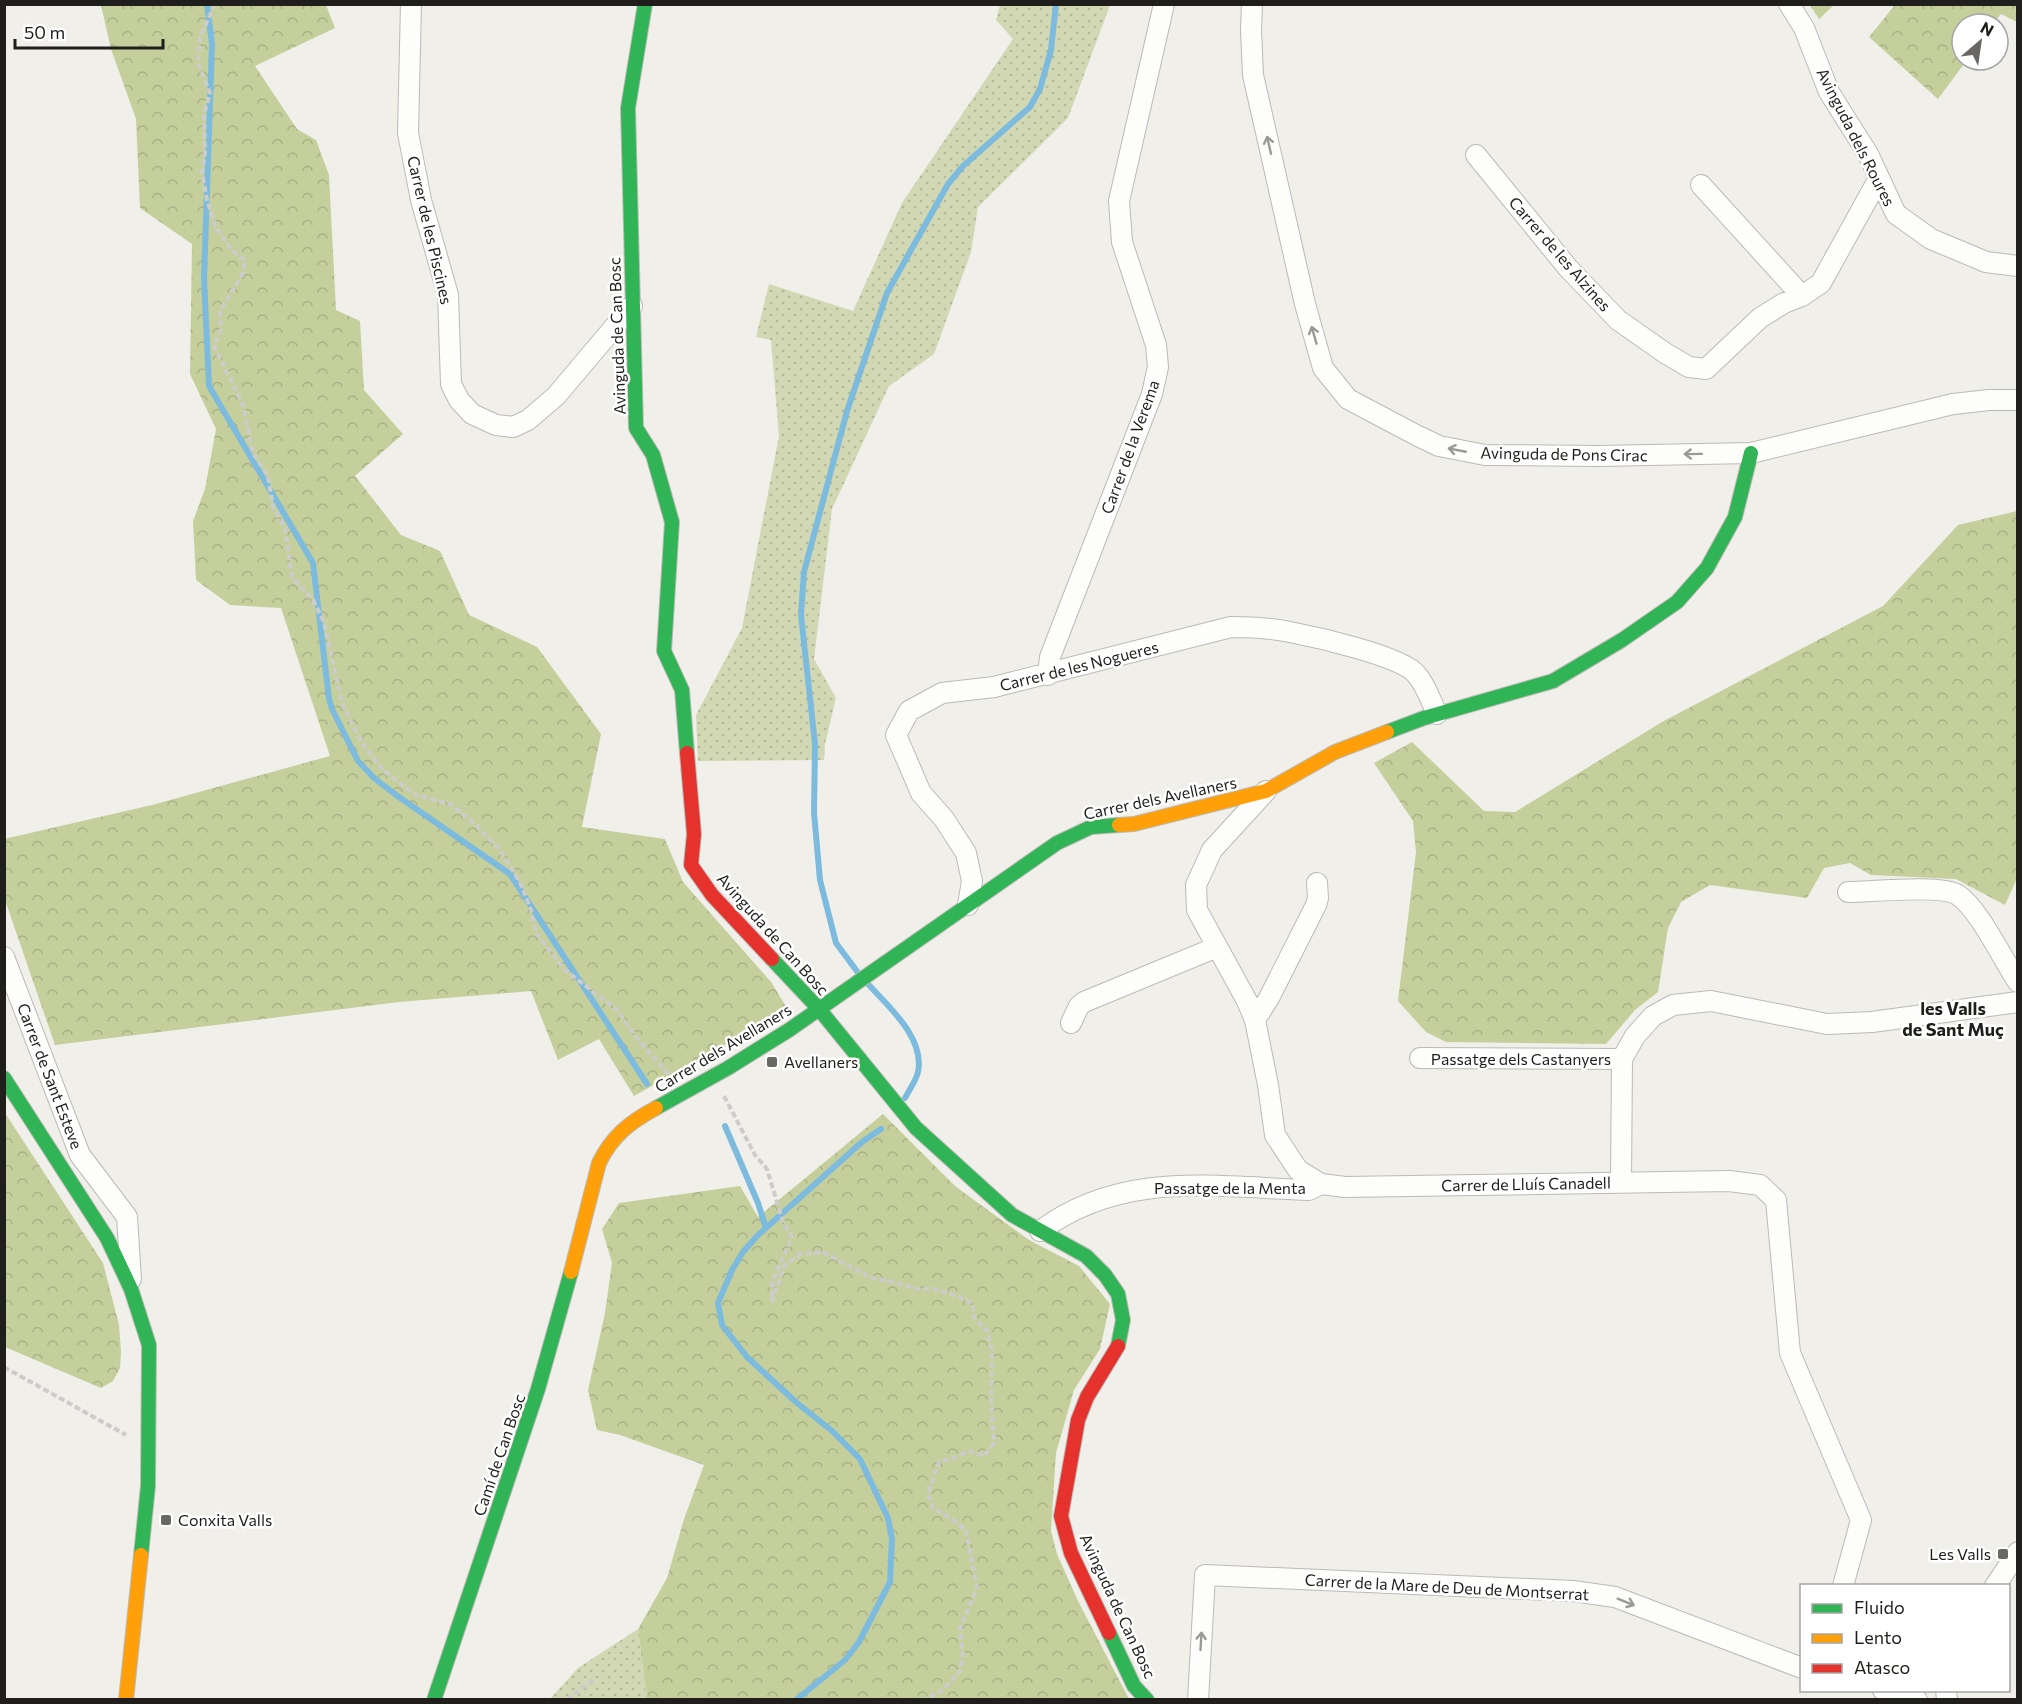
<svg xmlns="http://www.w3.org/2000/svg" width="2022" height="1704" viewBox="0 0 2022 1704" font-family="Commissioner,sans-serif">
<defs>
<pattern id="grass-dots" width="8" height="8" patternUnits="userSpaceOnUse" patternTransform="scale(1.5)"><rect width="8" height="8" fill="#d1d8b3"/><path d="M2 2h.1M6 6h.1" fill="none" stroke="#b3b999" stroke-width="1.8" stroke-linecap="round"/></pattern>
<pattern id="forest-crowns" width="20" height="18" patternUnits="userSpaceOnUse" patternTransform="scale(1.5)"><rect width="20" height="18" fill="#c5cf9c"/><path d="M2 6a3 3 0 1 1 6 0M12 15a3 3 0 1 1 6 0" fill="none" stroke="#a9b186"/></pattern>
</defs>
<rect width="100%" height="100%" fill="#f0efea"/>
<path fill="url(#grass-dots)" d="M1000,5H1110L1068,118L978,207L971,252L934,354L889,386L832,509L814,659L836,698L825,744L824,760L698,761L696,715L742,628L779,436L771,340L756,337L769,284L853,311L902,203L1013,39L996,20Z
M638,1629L647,1699L549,1700L578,1668Z"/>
<path fill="url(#forest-crowns)" d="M101,5H326L335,28L255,66L297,129L316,140L329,175L336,310L360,321L364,390L403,434L355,476L401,535L440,551L469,615L537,647L601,734L582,827L665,839L683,882L771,982L787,1008L775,1017L634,1096L599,1039L558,1060L531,991L399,1002L55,1045L5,900L4,839L152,805L330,756L281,608L230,605L196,580L193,521L205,489L216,429L190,374L192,244L140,208L136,119L111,49Z
M1810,5H1834L1819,19Z
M1895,5H2017V22L2001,14L1993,24H1962V60H1967L1938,99L1869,37Z
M2017,511L2018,876L2005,905L1956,879L1871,875L1850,863L1824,868L1807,898L1710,885L1681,902L1668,928L1658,992L1635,1010L1606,1044L1446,1042L1426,1032L1398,1001L1416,852L1413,821L1374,763L1412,742L1484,811L1515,812L1662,722L1883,606L1958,525Z
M5,1113L103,1263L119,1325L121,1352L120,1368L113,1381L101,1388L5,1347Z
M883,1114L955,1186L1029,1240L1079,1266L1110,1304L1100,1349L1074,1390L1056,1453L1051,1531L1057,1554L1078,1601L1129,1699H647L638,1629L667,1578L684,1519L704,1465L620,1435L597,1430L588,1390L605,1313L612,1263L602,1229L619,1203L740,1186L758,1217Z"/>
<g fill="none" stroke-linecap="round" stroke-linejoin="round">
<path stroke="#7dbbde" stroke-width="6" d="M207,4L212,44L204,278L209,386L313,563L329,699L332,709L358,761L374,778L396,795L510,874L647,1084
M859,974L836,943L820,880L814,813L815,744L801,615L804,572L847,411L887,293L948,184L963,166L1030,107L1040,89L1051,50L1056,4
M868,984C889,1007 925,1038 918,1072C916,1081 909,1090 905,1098
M725,1126L758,1203L766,1228
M796,1700L845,1660L859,1642L890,1582L892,1539L888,1518L860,1459L831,1430L797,1403L747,1357L722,1325L718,1303L732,1270L743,1252L757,1236L862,1142L881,1129"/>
<defs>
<path id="street" d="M411,4L408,133L421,200L448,295L451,384L459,400L472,414L496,425L513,427L528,420L556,396L632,306
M1252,4L1251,30L1253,75L1305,304L1323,368L1348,399L1416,435L1439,446L1485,455L1599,456L1751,453L1953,404L1989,400H2018
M1789,4L1804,28L1829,92L1868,154L1896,214L1931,239L1986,262L2018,266
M1476,155L1568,268L1618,320L1665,353L1689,367L1706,369L1760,318L1784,303L1802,296L1821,283L1879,178
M1701,185L1802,296
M1048,675L1050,657L1152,394L1158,367L1156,345L1122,242L1119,201L1164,4
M1266,791L1212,850L1196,885L1197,910L1247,1001L1255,1020L1268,1085L1275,1135L1298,1170L1321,1184L1345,1187L1729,1181L1760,1185L1776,1200L1790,1353L1861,1520L1843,1586
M1848,892C1870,892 1941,884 1958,895C1979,909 2003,960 2018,982
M968,905L972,881L966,853L944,819L921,793L896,735L909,711L942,693L994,687L1231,627C1251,627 1271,628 1290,632C1316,637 1401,656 1416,674C1426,685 1431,701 1437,714
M4,957L80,1155L127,1217L131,1279
M1255,1020L1269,998L1316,905L1318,898L1317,883
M1071,1023L1079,1006L1084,1002L1217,947
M1420,1058L1622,1059
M1621,1182L1622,1059L1635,1036L1653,1016L1673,1005L1711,1001L1827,1024L1872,1022L2018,1002
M1040,1231C1122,1170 1214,1187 1309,1190L1321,1184
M1995,1586L2018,1552
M1883,1690L1917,1700
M1946,1690L1947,1700
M1198,1700L1205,1575L1573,1591L1615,1597L1802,1668"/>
<path id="fast" d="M645,4L628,108L636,428L653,455L672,522L664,651L682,690L687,753
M1387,732L1424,718L1553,681L1622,640L1677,602L1707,568L1735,517L1751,453
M772,959L819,1009L916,1128L1012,1215L1086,1256L1105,1275L1118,1294L1123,1320L1118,1346
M4,1078L107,1238L131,1289L149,1345L148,1486L141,1555
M656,1108L728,1068L789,1030L1057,843L1091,827L1119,825
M1109,1633L1134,1686L1147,1700
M434,1700L538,1389L571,1272"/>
<path id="slow" d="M1119,825L1134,824L1266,791L1335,752L1387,732
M571,1272L599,1163C612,1136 630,1122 656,1108
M126,1700L141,1555"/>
<path id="jam" d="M687,753L694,834L691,865L712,895L772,959
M1109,1633L1071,1553L1061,1516L1078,1420L1087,1397L1118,1346"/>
</defs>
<use href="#street" stroke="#bbbab6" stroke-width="22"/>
<use href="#fast" stroke="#bbbab6" stroke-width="16"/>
<use href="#slow" stroke="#bbbab6" stroke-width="16"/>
<use href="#jam" stroke="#bbbab6" stroke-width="16"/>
<path stroke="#cdccca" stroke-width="4" stroke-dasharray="6 3" stroke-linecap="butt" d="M215,4L200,37L198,63L210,93L204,114L205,153L202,173L207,200L216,228L232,250L245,261L242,275L220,311L221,330L214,346L243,405L253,453L268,476L273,507L285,528L292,577L313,600L324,622L342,703L361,742L384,771L416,795L450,804L476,825L499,849L520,882L531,910L536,933L565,970L617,1010L636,1037L670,1076
M724,1096L755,1155L767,1169L783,1222L792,1237L772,1282V1301L785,1265L801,1254L823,1252L872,1278L894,1282L917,1289H934L958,1296L973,1304L974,1318L987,1331L992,1350L991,1401L994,1443L984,1456L969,1451L954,1458L939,1462L928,1494L933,1508L949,1517L966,1530L977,1588L960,1628L963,1655L960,1671L943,1690L924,1700
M4,1367L126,1435
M567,1700L593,1680"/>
<use href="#street" stroke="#fdfdfc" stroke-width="20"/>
<use href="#fast" stroke="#30b455" stroke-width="14"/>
<use href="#slow" stroke="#ff9f0a" stroke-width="14"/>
<use href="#jam" stroke="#e5322d" stroke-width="14"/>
</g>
<defs><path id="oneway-shaft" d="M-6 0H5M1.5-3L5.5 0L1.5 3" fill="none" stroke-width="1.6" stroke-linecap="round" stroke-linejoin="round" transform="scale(1.5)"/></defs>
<g stroke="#999997">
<use href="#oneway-shaft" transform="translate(1269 145) rotate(-103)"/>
<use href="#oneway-shaft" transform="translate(1314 335) rotate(-106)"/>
<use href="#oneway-shaft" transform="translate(1457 450) rotate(-169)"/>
<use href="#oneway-shaft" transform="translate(1693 454) rotate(179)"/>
<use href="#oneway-shaft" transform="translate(1626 1602) rotate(22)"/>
<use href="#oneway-shaft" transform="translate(1201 1641) rotate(-87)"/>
</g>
<g fill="#686763" stroke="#fff" stroke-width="2">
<rect x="766" y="1056" width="12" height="12" rx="3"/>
<rect x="160" y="1514" width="12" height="12" rx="3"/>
<rect x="1997" y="1548" width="12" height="12" rx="3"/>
</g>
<g text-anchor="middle" stroke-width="5" stroke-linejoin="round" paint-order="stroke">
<g font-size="16" fill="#1f1e1b" stroke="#fff">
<text transform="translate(1856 137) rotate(63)" y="6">Avinguda dels Roures</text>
<text transform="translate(430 230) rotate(77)" y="6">Carrer de les Piscines</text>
<text transform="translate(1560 254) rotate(49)" y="6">Carrer de les Alzines</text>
<text transform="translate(617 336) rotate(-92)" y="6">Avinguda de Can Bosc</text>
<text transform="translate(1130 447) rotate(-70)" y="6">Carrer de la Verema</text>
<text transform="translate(1564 454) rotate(1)" y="6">Avinguda de Pons Cirac</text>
<text transform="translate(1079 666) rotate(-14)" y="6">Carrer de les Nogueres</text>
<text transform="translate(1160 798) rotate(-12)" y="6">Carrer dels Avellaners</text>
<text transform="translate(773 934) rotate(48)" y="6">Avinguda de Can Bosc</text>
<text transform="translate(723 1048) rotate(-31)" y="6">Carrer dels Avellaners</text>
<text x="1521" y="1065">Passatge dels Castanyers</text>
<text transform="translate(50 1076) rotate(69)" y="6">Carrer de Sant Esteve</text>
<text transform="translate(1526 1184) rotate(-1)" y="6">Carrer de Lluís Canadell</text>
<text x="1230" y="1194">Passatge de la Menta</text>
<text transform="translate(499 1455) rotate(-71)" y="6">Camí de Can Bosc</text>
<text transform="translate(1447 1587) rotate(3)" y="6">Carrer de la Mare de Deu de Montserrat</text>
<text transform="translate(1118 1606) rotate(65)" y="6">Avinguda de Can Bosc</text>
</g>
<g font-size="16" fill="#1f1e1b" stroke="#fff" text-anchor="start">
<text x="784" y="1068">Avellaners</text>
<text x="178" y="1526">Conxita Valls</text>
<text x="1991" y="1560" text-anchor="end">Les Valls</text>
</g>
<g font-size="18" font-weight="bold" fill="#1f1e1b" stroke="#fff">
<text x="1953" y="1015">les Valls<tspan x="1953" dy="21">de Sant Muç</tspan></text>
</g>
</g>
<rect width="2022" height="1704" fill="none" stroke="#1f1e1b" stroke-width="12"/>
<rect x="1800" y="1584" width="210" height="108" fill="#ffffff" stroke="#a5a5a4" stroke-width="1.5"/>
<rect x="1812" y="1604" width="30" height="9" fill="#30b455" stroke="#a5a5a4" stroke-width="1.5"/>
<text x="1854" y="1614" font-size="18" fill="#1f1e1b">Fluido</text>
<rect x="1812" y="1634" width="30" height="9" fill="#ff9f0a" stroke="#a5a5a4" stroke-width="1.5"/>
<text x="1854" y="1644" font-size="18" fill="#1f1e1b">Lento</text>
<rect x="1812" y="1664" width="30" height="9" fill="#e5322d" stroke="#a5a5a4" stroke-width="1.5"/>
<text x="1854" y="1674" font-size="18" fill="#1f1e1b">Atasco</text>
<g transform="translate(1980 42) rotate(29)"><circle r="28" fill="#ffffff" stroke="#a5a5a4" stroke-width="1.5"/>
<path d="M0-4.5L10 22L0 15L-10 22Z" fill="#686763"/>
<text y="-9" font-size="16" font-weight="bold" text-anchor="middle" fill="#1f1e1b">N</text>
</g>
<path d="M15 39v9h148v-9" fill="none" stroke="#1f1e1b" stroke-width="3"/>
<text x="24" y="39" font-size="18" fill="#1f1e1b" stroke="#ffffff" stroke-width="4.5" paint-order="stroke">50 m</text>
</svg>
